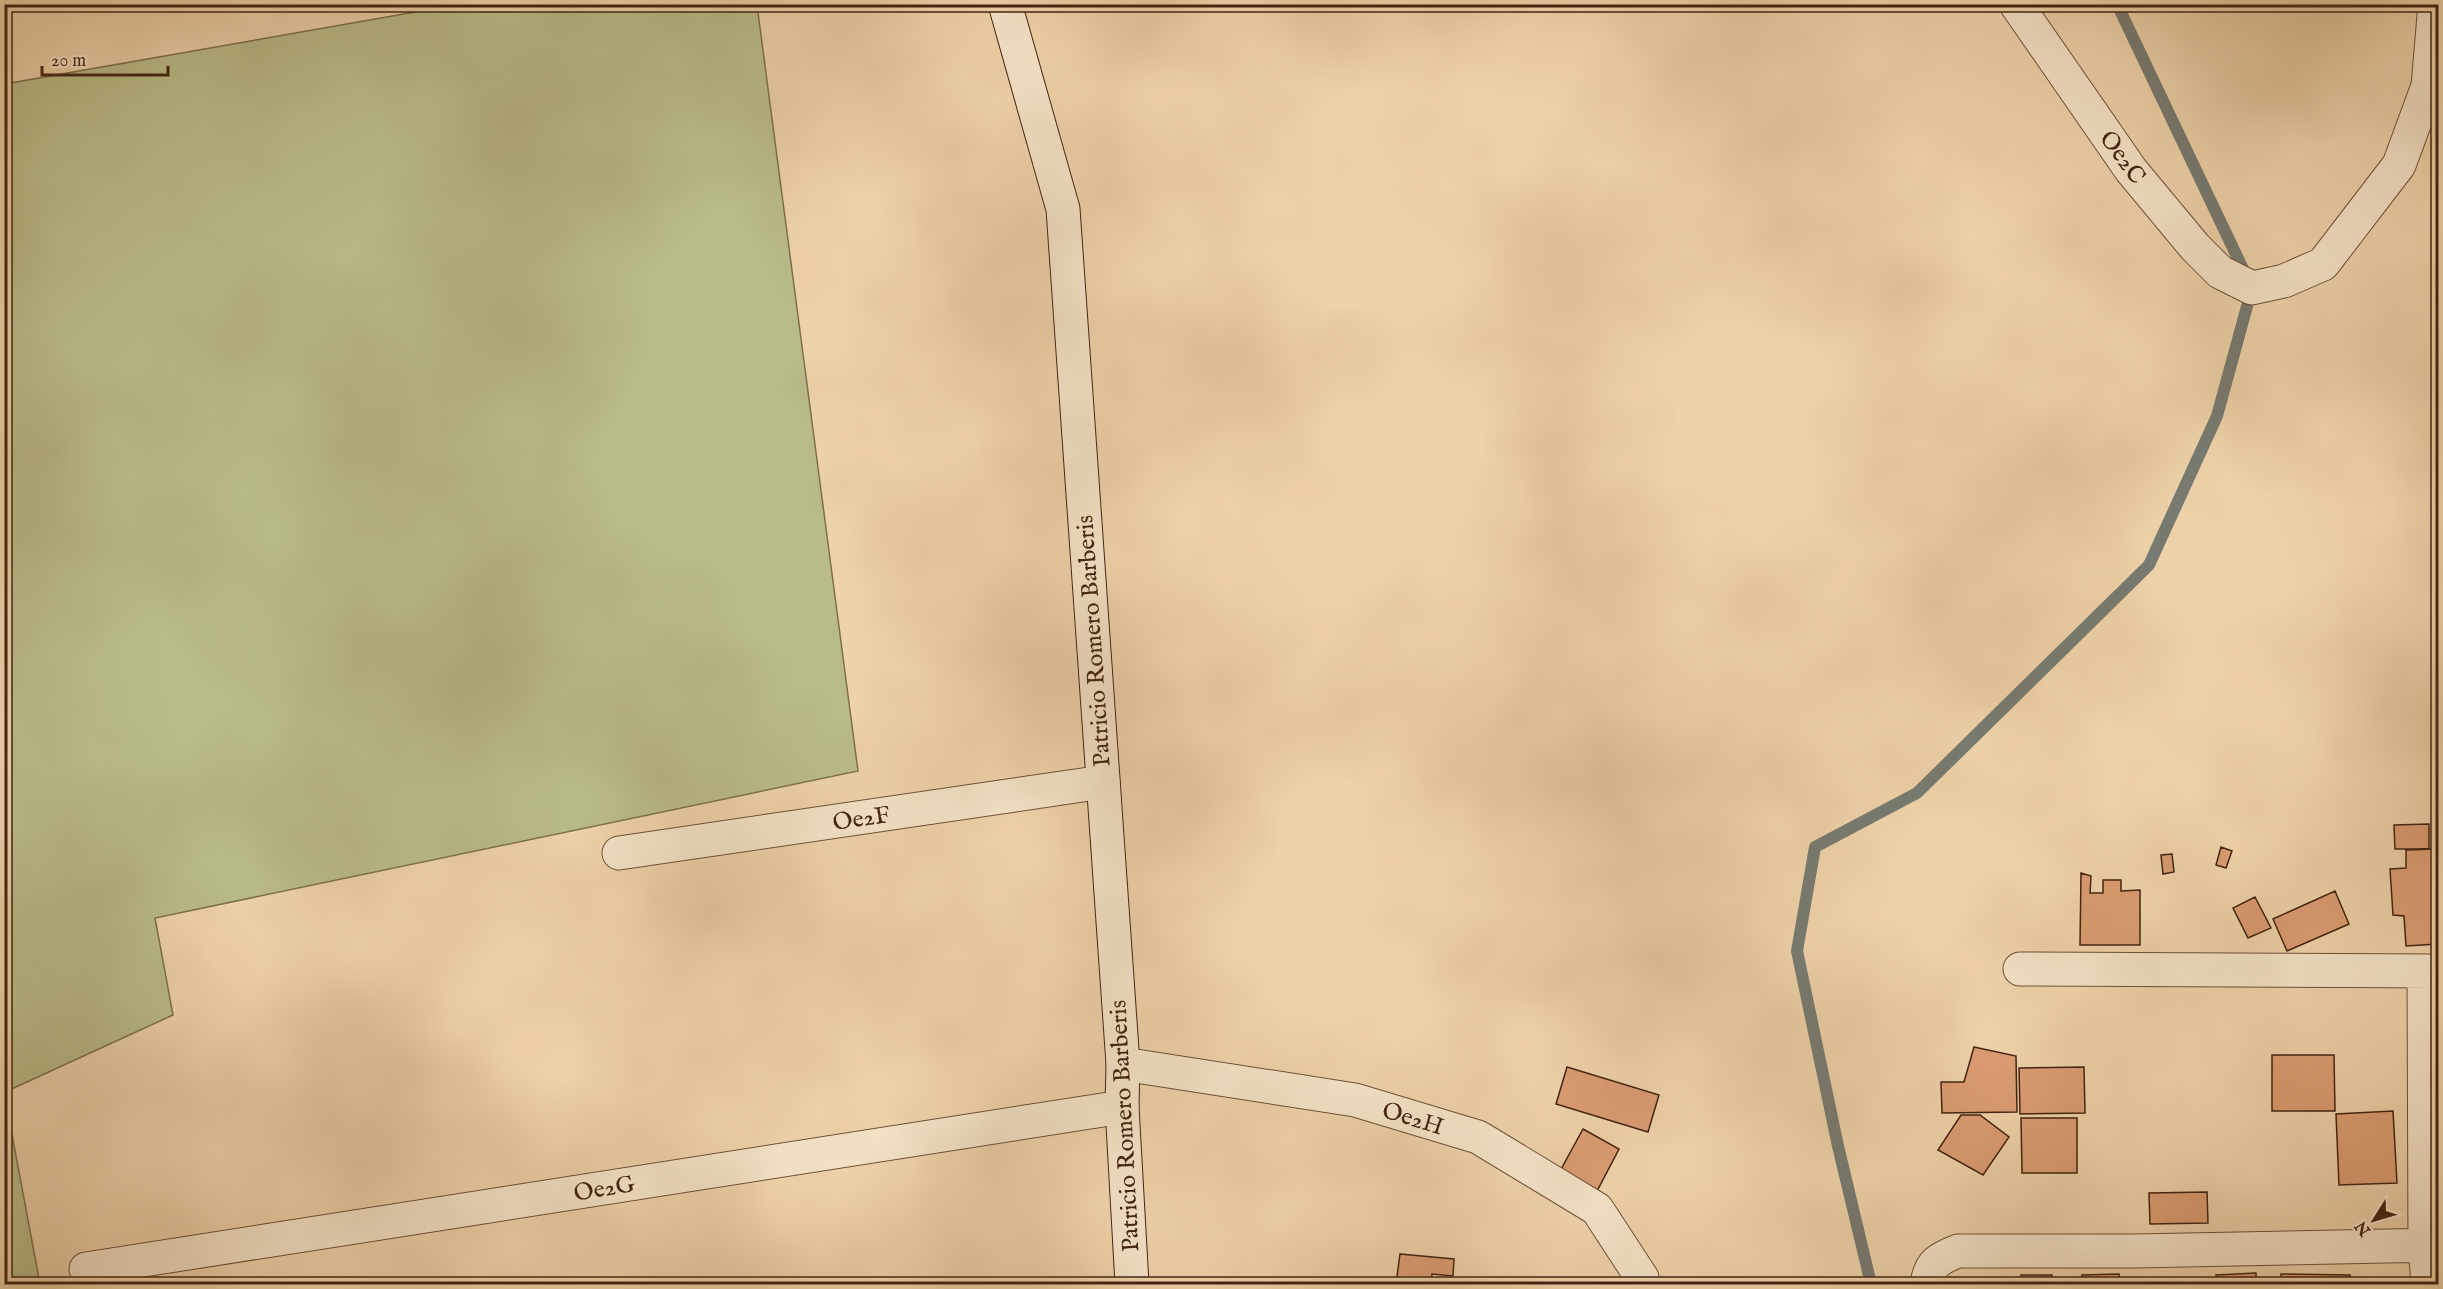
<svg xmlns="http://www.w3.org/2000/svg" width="2443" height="1289" viewBox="0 0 2443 1289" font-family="'IM FELL English',serif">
<rect width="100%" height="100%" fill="#eed2a9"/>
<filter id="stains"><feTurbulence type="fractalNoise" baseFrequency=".00333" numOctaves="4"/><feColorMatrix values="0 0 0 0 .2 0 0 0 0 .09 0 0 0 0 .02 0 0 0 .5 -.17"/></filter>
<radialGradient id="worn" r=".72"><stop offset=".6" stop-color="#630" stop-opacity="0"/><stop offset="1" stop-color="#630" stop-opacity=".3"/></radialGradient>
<path fill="#b9bc88" stroke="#7e704d" stroke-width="1.5" d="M455,5H757L858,771L155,918L173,1015L5,1092V84Z
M4,1097H5L40,1284H5Z"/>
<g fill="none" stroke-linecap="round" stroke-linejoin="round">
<path stroke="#787b72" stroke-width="12" d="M1871,1284L1838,1146L1797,951L1815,847L1917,793L2149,565L2217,416L2252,288L2117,4"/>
</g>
<path fill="#db9c72" stroke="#432412" stroke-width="1.5" d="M2429,824V849H2395L2394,825Z
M2221,847L2232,851L2226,868L2216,865Z
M2438,849V944L2406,946L2404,916L2393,915L2390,869L2406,868V850Z
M2172,854L2174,872L2163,874L2161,855Z
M2081,873L2091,876L2090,893H2103V880H2121V891L2140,890V945H2080Z
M2335,891L2349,924L2287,951L2273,919Z
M2255,897L2271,928L2248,938L2233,908Z
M1974,1047L2016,1056L2017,1112L1942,1113L1941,1082H1964Z
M2272,1055H2334L2335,1111H2272Z
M1567,1067L1659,1095L1648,1132L1556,1104Z
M2084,1067L2085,1113L2020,1114L2019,1068Z
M2393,1111L2397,1183L2339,1185L2336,1114Z
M1961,1115H1980L2009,1137L1983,1175L1938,1150Z
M2021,1118H2077V1173H2022Z
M1583,1129L1619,1149L1596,1193L1559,1173Z
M2207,1192L2208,1223L2150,1224L2149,1193Z
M1400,1254L1454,1259L1453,1276L1432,1274L1431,1284H1396Z
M2256,1273V1284H2217L2216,1275Z
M2119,1274L2120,1284H2082V1275Z
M2281,1274L2350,1275L2349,1284H2281Z
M2021,1275H2052V1284H2021Z"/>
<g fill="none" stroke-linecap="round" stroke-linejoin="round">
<defs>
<path id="street" d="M2016,4L2131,170L2195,247L2220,272L2252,288L2284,281L2323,264L2399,165L2428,86L2435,4
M619,853L1103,782
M2020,969L2438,971
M2424,971L2425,1245L2428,1284
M1123,1064L1355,1100L1478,1137L1597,1209L1642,1278L1643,1284
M86,1269L1122,1107
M1927,1284C1930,1263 1938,1259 1958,1251H2135L2438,1245"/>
<path id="secondary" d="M1005,4L1063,209L1123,1064L1122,1107L1132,1284"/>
</defs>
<use href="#street" stroke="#6e5038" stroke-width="35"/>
<use href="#secondary" stroke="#432412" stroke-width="35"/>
<use href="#street" stroke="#f4e2c7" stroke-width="33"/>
<use href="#secondary" stroke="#f4e2c7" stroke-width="33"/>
</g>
<g text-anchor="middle" stroke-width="4.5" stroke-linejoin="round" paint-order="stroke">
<g font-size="24" fill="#432412" stroke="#f4e2c7">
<text transform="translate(2123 157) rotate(54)" y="8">Oe2C</text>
<text transform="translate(1093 641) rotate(-94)" y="8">Patricio Romero Barberis</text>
<text transform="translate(861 818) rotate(-8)" y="8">Oe2F</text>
<text transform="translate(1413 1118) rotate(17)" y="8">Oe2H</text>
<text transform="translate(1124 1126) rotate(-93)" y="8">Patricio Romero Barberis</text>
<text transform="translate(604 1188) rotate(-9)" y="8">Oe2G</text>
</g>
</g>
<rect width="2443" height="1289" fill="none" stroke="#eed2a9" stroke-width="24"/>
<rect x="6" y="6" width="2431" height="1277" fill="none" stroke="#432412" stroke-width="3"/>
<rect x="12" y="12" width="2419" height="1265" fill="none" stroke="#432412" stroke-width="1.5"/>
<g transform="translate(2374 1220) rotate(233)" stroke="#f4e2c7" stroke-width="4.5" paint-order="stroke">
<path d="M0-4.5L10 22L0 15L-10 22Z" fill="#432412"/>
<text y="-9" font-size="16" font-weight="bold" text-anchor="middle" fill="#432412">N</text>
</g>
<path d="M42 66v9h126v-9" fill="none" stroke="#432412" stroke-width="3"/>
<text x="51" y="66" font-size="18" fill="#432412" stroke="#f4e2c7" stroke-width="4.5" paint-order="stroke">20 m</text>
<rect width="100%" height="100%" filter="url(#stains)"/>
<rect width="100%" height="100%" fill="url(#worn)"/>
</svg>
